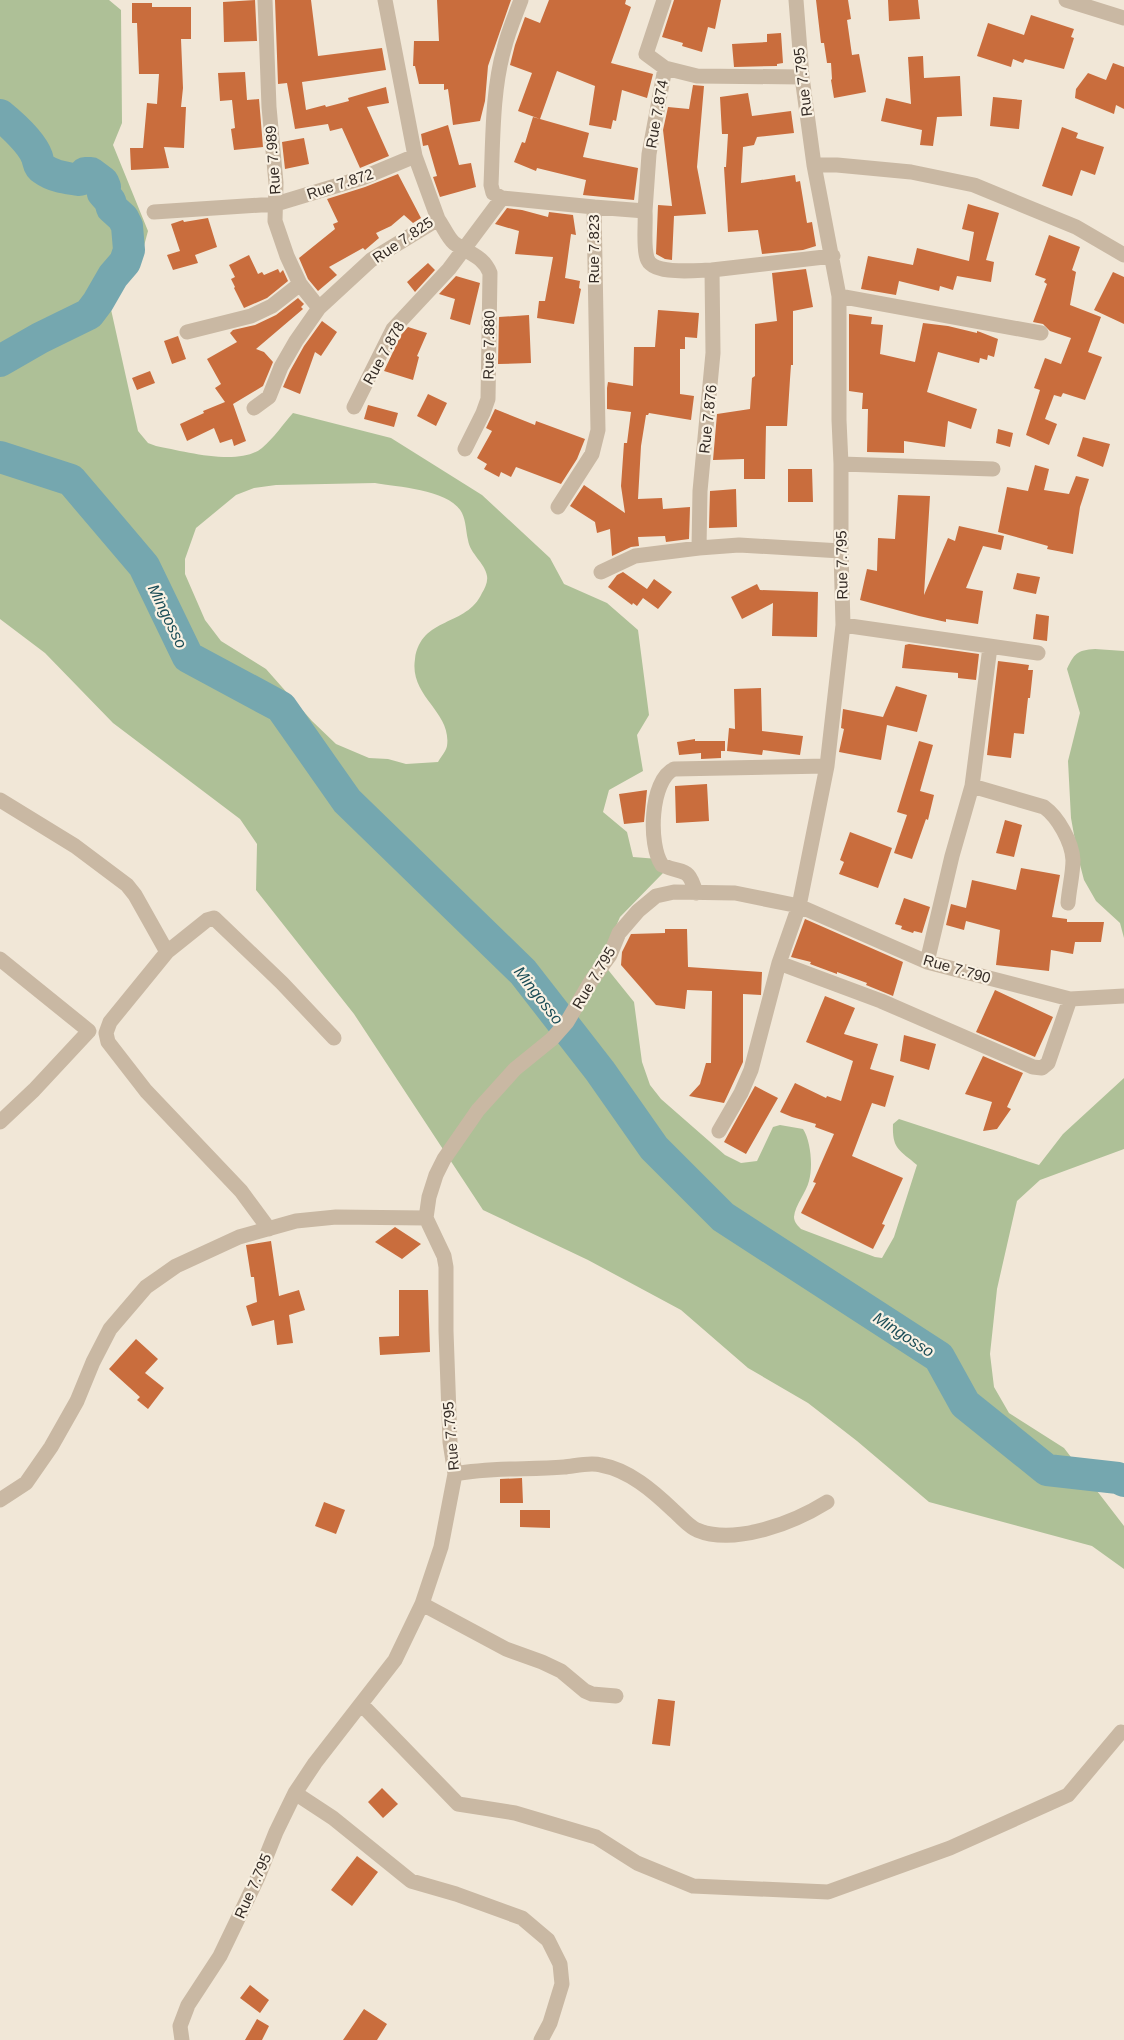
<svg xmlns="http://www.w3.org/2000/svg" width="1124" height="2040" viewBox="0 0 1124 2040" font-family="Helvetica,sans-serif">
<rect width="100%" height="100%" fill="#f1e7d7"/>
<path fill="#aec097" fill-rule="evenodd" d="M0,0H109L121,10L122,123L113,145L148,231L138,268L113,290L110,305L138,431L148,443L156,446C183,451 239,467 262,448C274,438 283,424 293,413L391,438L482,495L550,558L564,584L607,603L638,630L649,715L637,735L643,771L609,790L603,812L627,832L633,857L658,859L663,873L620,917L601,961L634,1002L642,1062L650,1085L661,1099L725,1155L741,1163L757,1161L773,1127L780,1125L803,1129C811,1141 813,1167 809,1181C806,1193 795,1205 794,1217C794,1222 798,1226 801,1229L875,1257L882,1258L894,1237L917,1165C899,1150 892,1149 893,1124L899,1119L1039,1165L1063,1134L1124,1078V1149L1040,1180L1017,1201L997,1289L990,1354L994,1387L1009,1413L1064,1448L1124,1526V1569L1092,1546L929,1502L857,1441L808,1403L748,1368L681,1310L588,1260L483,1210L354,1014L256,890L257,844L240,819L113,723L45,653L0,619ZM375,483C398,487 451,490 462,513C466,521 466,532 468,540C470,554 485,563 487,576C488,582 485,588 482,593C467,627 421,616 415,659C409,697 452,711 447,746C446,751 441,757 438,762L406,764L388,759L369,758L336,744L312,721L266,669L221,641L205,620L185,574V559L196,528L236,495L254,488L276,485Z
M1095,649L1124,651V938L1120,923L1096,901L1084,880L1078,857L1071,818L1068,761L1080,713L1067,669C1074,654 1077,650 1095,649Z"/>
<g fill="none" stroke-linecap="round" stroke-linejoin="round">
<path stroke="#75a7af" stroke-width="32" d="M0,115C11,124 32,143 37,157C39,163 38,166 43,169C54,177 67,178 79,180L83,179L85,173H91L103,182L105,187L103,193L110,201L112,208L123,218L127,226L129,250L125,262L113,276L98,302L89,314L40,338L0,361
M0,457L71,480L144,566L188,657L281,707L347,801L523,972L600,1071L654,1148L723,1217L939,1357L965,1404L1047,1470L1118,1478L1124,1481"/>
</g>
<path fill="#c96d3d" d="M255,0L257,41L224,42L223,2Z
M275,0H311L318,56L382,48L386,70L302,82L306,110L325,105L326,107L349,101L348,98L386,87L389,103L367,107L389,156L360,168L342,128L330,131L328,124L295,129L287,83L278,84Z
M437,0H511L488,66L485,101L480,121L453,125L448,89L444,90V84H419L415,66H413L414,41H439Z
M549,0H626L625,4L631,7L611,63L653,74L647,98L622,90L616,121L613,120L611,129L589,125L595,86L557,71L540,119L518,111L532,73L510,65L515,45L525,17L540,23Z
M674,0H721L715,29L708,27L702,52L682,46L683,43L662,37Z
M816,0H848L851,19L847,20L852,55L859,54L866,92L834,98L831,80L832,79L831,63H827L824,43H821Z
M888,0H918L920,19L889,21Z
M132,3H152V7H191V39H181L183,88L181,107H186L184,148L164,147L169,168L131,170L130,148H143L147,103L157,104L159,74H139L137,23H132Z
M1031,15L1074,29L1071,37L1074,38L1064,69L1025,59L1023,63L1013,59L1011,67L977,56L988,23L1024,35Z
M781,33L783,63L777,64V66L734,67L732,44L767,42V34Z
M923,56L924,78L960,76L962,116L937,117L933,146L920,145L922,130L881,121L886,98L911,104L908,57Z
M1113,63L1124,67V109L1116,105L1114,114L1075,98L1076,89L1088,73L1106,80Z
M245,72L247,100L259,99L263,147L234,150L231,129L235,128L232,100L220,101L218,73Z
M693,85L704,86L697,167L706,214L674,216L672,260L665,259L656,254L658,205L672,206L663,130L668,107L689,109Z
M748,93L752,116L791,111L794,133L757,137L754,145L743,147L741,183L795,175L796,182L800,181L807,223L812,222L816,246L803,250L762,254L758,230L728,232L724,167H726L728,134H722L720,97Z
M993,97L1022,100L1019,129L990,126Z
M533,117L589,133L583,157L638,168L634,200L583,195L586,180L537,168L536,171L514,162L522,142L525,143Z
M448,125L459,165L471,163L476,187L440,197L433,177L437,176L428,145L423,146L421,134Z
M1062,127L1078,133L1076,138L1104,147L1095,175L1081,170L1072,196L1042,186Z
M304,138L309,164L285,169L282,142Z
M398,174L421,218L413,223L404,215L391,226L376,233L379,238L365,250L363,248L329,267L337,275L318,291L308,279L299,258L335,229L333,224L338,222L327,199L365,187Z
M968,204L999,213L986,260L994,262L991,282L957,276L953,290L940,286L939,291L899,281L896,295L861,289L868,256L913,265L917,248L969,261L974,232L962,229Z
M507,208L522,210L548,217L549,212L573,215L576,235L571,234L565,278L580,281L579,288L581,289L574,324L537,318L539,301H545L553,257L515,254L519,231L495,224Z
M208,218L217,247L195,255L198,263L173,270L167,255L180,251L171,224L183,220L184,222Z
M1049,235L1080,247L1072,270L1076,272L1070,305L1101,317L1088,352L1102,357L1085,400L1063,393L1061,397L1054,395L1045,419L1057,424L1049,445L1026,435L1040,390L1034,388L1045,358L1061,364L1071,338L1050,331L1043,324L1033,322L1047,284L1044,282L1046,279L1035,275Z
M249,255L258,274L262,272L264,275L278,269L280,273L283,270L288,281L267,298L244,308L234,288L235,287L231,279L235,277L229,265Z
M428,263L435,270L415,292L407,282Z
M806,269L813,307L793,311V365H791L790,379L787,426H766L765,479H744V459L713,460L717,414L750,409L752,378L755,376V324L777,321L772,273Z
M1113,272L1124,277V324L1094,310Z
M456,276L480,283L470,325L450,319L455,299L439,294Z
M298,298L304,304L301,307L303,309L256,349L264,352L273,362L263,386L233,404L246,441L234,446L232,439L220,443L214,428L187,441L180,424L204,413L203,411L225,402L215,388L221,384L207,359L237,342L230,333L233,330L255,325L276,315Z
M658,310L699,313L697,338L685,337V349H680V394L694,396L691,420L649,413L648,415H646L641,446L638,499L662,498L663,509L690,507L689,539L666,542L665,536L638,537L639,546L631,547L612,556L610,529L597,533L595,522L570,506L584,485L625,513L621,486L624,443H627L631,412L607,409V388L608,382L633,386L634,347H655Z
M849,314L872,317L871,324L883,325L880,354L915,362L923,323L948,326L977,333V331L980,332L998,339L994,357L988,355L987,360L980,358L979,363L938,352L927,392L977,409L971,429L948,421L945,447L904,441V453L867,452L868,409H862L863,393L849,391Z
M529,315L531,363L498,364L499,317Z
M322,321L337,332L321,356L315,352L300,394L283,387L290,371L304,346Z
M408,327L427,333L417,356L419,357L413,380L384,371L401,335Z
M178,336L186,359L172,364L164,341Z
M150,371L155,383L137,390L132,378Z
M428,394L447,403L436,426L417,416Z
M368,405L398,413L394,427L364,419Z
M495,409L535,425L536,421L585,439L577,459L561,484L516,467L511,477L501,472L499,477L484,469L487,464L477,458L492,431L486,428Z
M998,429L1013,433L1010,447L996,443Z
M1083,437L1110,444L1103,467L1077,456Z
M1035,465L1049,469L1044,490L1069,494L1076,476L1089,479L1080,507L1073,554L1047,549L1048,546L998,532L1007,487L1028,491Z
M788,469H812L813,502H788Z
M736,489L737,527L709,528L710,491Z
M898,495L930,496L924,595L948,538L955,541L959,526L1004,536L1001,550L983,546L966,588L983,591L978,624L946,619V622L919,616L860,600L867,569L877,571L878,538L895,539Z
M623,572L647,589L654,579L672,592L658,609L643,598L637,606L633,603L632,605L608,587L617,575Z
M1017,573L1040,577L1036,594L1013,589Z
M757,584L760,590L818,592L817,637L772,636L773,603L742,619L731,597Z
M1036,614L1049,616L1047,641L1033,639Z
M909,644L979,654L976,680L958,678V673L902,668L905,645Z
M998,661L1029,665L1028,670H1033L1030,698H1028L1024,734L1014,733L1011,758L987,755Z
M896,686L927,695L917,732L887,725L881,760L839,752L844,729L841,728L843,709L883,717Z
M761,688L762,731L803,736L800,755L763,750L762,755L727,751L729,728L735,729L734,689Z
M695,739V741H725V751H721V758L701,759V753L679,755L677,742Z
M919,741L933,745L920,791L934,795L928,820L926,819L912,859L894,853L907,815L897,812Z
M707,784L709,821L676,823L675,786Z
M647,790L644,822L624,824L619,794Z
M1005,820L1022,825L1014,857L996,853Z
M850,832L892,848L878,888L839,874L844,862L840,860Z
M1021,868L1060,875L1052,917L1067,919V922H1104L1101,942H1075L1073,954L1051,950L1049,971L996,965L1000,930L966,921L964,930L946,925L951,904L966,908L972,880L1016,890Z
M904,898L930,907L922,933L914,931L913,933L901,929L902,926L895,924Z
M805,919L903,962L893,996L866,985L867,983L837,972V974L810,964L811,962L791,957Z
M665,929H687L688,967L762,972L761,995L743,994V1062L724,1103L689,1096L700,1084L706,1063H711L712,991L687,990L685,1009L656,1005L621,965L622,952L631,934L665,933Z
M995,990L1053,1017L1035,1057L976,1032Z
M825,996L855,1008L844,1034L878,1044L870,1069L894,1076L885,1107L872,1103L852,1156L903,1178L882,1224L885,1225L873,1249L801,1213L816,1183L813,1182L834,1134L815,1127L816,1124L792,1117L780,1112L795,1083L826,1098L827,1096L841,1101L853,1061L806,1042Z
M904,1035L936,1044L929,1070L900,1061Z
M983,1056L1023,1073L1007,1107L1011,1109L997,1129L983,1131L992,1102L965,1094Z
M755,1086L778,1098L746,1154L724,1142Z
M395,1227L421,1244L402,1259L375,1242Z
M271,1241L279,1296L299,1290L305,1310L289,1315L293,1343L277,1345L274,1320L252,1326L246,1306L257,1302L254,1277H251L246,1245Z
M399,1290H428L430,1352L380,1355L379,1337L399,1336Z
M136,1339L158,1359L145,1373L164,1388L148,1409L137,1400L140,1397L109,1369Z
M522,1478L523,1503H500V1479Z
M324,1502L345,1510L336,1534L315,1526Z
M520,1510H550V1528L520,1527Z
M658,1699L675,1701L670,1746L652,1744Z
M382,1788L398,1804L383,1818L368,1802Z
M357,1856L378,1872L352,1906L331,1890Z
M250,1985L269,2000L260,2013L240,1998Z
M364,2009L387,2024L377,2040H343Z
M257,2019L269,2026L262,2040H245Z"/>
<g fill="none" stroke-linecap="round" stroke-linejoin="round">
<path stroke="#c9b8a3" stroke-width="15" d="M265,0L269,107L276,183L275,221L287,256L300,284L319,308
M521,0C515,16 508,32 504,49C492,91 493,141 491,185L493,193L502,198L594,207L598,430L592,454L558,507
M664,0L646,54L665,68
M1066,0L1124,18
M814,165H837L911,172L974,185L1076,227L1124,255
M594,207L645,211L649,154L665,68L697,76L802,77
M645,211C646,224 643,246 647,258C652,276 697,270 712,270
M154,212L276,204L362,178L415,156
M438,219C443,226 448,238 454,243C467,253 483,255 490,273L488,399L483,413L465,449
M833,256L712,270L713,353L700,491L699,548L739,545L841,551
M839,296L1041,333
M187,332L251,316L272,306L300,284
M354,407L393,329L449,269L502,198
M254,408L269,397L281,367L296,341L319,308L371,260L438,219L415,156L385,0
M841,464L993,469
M601,572L635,556L699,548
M843,625L1038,653
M972,786L1044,807C1058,817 1072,842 1073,860C1073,874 1069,889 1068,903
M0,800L75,846L127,885L135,895L167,952
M696,893C688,865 684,875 662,865C648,845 650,780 674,769L827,766
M0,959L89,1031L34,1090L0,1122
M927,962L952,856L972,786L990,647
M779,963L881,1001L1033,1067L1042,1068L1048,1063L1070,999
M719,1131L741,1093L751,1070L779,963L799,906L827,766L843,625L841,551V464L839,420V296L814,165L802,77L796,0
M269,1229L241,1191L146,1091L108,1042L106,1033L110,1022L167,952L207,920L214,918L282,983L334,1038
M455,1474C491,1467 528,1470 564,1467C575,1466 590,1462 601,1465C629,1470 653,1491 673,1510C680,1516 689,1527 697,1530C735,1546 795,1522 827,1502
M0,1500L26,1483L51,1447L77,1401L93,1362L110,1329L146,1287L176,1266L239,1237L296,1221L336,1217L426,1218
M422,1604L506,1649L542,1662L561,1671L585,1691L592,1694L616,1696
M361,1704L458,1804L515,1813L596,1837L637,1863L693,1886L828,1892L950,1848L1068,1795L1121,1732
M295,1793L333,1818L411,1881L456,1894L522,1918L548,1940L560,1964L562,1984L550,2023L541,2040
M182,2040L180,2026L188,2005L220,1956L258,1877L276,1832L295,1793L315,1763L395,1660L422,1604L441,1547L455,1474L450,1442L446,1331V1267L444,1256L426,1218L429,1197L436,1175L444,1159L478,1110L515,1069L552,1039L567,1022L591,981L610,955L619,933L638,911L656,896L674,892L735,893L799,906L927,962L1070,999L1124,996"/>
</g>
<g text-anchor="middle" stroke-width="4.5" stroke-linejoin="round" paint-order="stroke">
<g font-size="15" fill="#342b25" stroke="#f9f1e3">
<text transform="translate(803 82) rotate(-97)" y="5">Rue 7.795</text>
<text transform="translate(657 114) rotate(-80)" y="5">Rue 7.874</text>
<text transform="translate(273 160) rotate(-94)" y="5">Rue 7.989</text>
<text transform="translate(340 184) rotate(-18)" y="5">Rue 7.872</text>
<text transform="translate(403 240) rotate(-34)" y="5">Rue 7.825</text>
<text transform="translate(594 249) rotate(-90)" y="5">Rue 7.823</text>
<text transform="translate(489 345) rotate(-89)" y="5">Rue 7.880</text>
<text transform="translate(384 353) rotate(-61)" y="5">Rue 7.878</text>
<text transform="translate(708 419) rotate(-84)" y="5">Rue 7.876</text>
<text transform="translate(842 565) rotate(-91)" y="5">Rue 7.795</text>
<text transform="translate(957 969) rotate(16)" y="5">Rue 7.790</text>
<text transform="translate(594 978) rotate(-59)" y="5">Rue 7.795</text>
<text transform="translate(451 1436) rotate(-95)" y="5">Rue 7.795</text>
<text transform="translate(253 1886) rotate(-66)" y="5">Rue 7.795</text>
</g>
<g font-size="16" font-style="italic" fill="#1a4c56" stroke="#f9f1e3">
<text transform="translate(168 616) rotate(64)" y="6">Mingosso</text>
<text transform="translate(539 995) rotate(52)" y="6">Mingosso</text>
<text transform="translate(904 1334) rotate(33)" y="6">Mingosso</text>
</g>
</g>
</svg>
